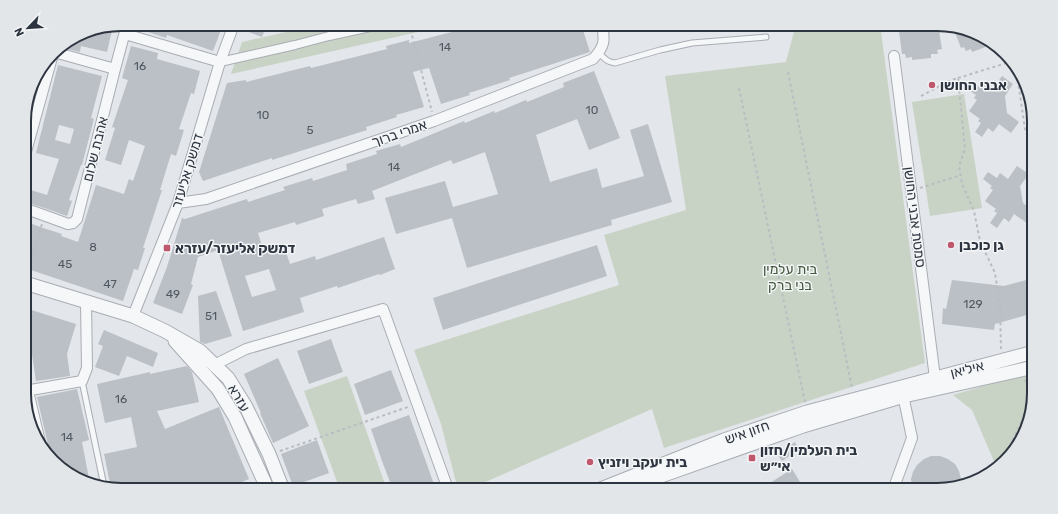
<svg xmlns="http://www.w3.org/2000/svg" width="1058" height="514" viewBox="0 0 1058 514" font-family="Rubik,Heebo,sans-serif">
<rect width="100%" height="100%" fill="#e3e6ea"/>
<path fill="#c9d3c5" d="M322,24H454L231,74L242,42Z
M796,24H880L925,363L664,448L652,409L467,490H458L441,424L414,350L619,285L604,235L686,210L665,76L786,62Z
M964,94L982,208L930,216L912,102Z
M1034,371V393L1026,430L995,468L996,466L972,410L953,395Z
M347,376L387,490H340L304,391Z"/>
<path fill="#bbc0c6" fill-rule="evenodd" d="M133,24H203L221,30L213,51L167,35L166,38L133,27Z
M248,24H267L262,37L246,31Z
M483,24H581L590,52L509,78L510,80L469,93L470,95L441,104L429,68L413,72L424,107L396,115L397,117L366,127L367,130L272,160V158L203,181L199,172L227,83L246,80V82L310,66L311,68L387,49L386,46L409,40V43Z
M898,24H937L949,27L939,31L942,49L937,50L938,54H931V58L912,60V57L906,58L905,54H902Z
M113,26L107,52L81,46L80,52L59,47L84,31Z
M953,27L974,32L991,45L972,52L971,49L966,51L964,47L961,48Z
M131,46L158,53L157,59L200,71L194,94L191,93L179,129L184,130L176,156L171,154L160,190H162L143,248H145L138,270L134,269L123,301L25,268L24,221L43,228L62,234L61,236L78,242L96,185L124,194L129,179L133,181L145,146L129,140L121,165L105,160L115,128L112,127L128,80L122,78Z
M58,65L102,76L91,118L94,119L82,165H81L69,200L72,201L67,216L24,201V188L47,195L59,159L36,153ZM59,125L74,129L70,144L55,140Z
M594,71L620,138L589,150L577,119L536,135L550,182L597,168L602,188L644,176L630,130L648,124L672,202L611,220L612,225L467,268L452,218L396,234L385,198L445,181L453,207L498,194L485,152L453,164L451,160L372,191L375,199L358,204L356,199L322,209L324,216L296,225L295,222L258,233L263,249L283,243L290,264L315,256L316,260L384,237L395,269L380,275L379,274L338,288L337,286L300,298L304,312L243,331L218,250L198,257L191,284L193,285L182,314L153,303L167,267L182,218L185,219L247,199L248,202L285,190L283,187L312,178L313,181L347,170L346,164L377,154L376,151L400,144L401,147L464,121L465,123L494,111L495,113L526,100L527,102L564,87L563,83ZM269,269L276,290L252,297L245,276Z
M1002,76L1013,84L1005,96L1007,113L1019,122L1011,133L999,124L993,132L988,128L982,137L975,132L981,123L978,121L980,119L969,111L977,100L974,98L976,95L967,89L972,82L981,88L985,83L993,89Z
M1017,166L1029,174L1020,186L1023,203L1033,211V214L1027,223L1014,214L1009,222L1004,218L997,228L990,223L997,213L994,211L996,209L985,201L993,190L990,188L992,186L983,179L988,172L997,178L1000,173L1008,179Z
M597,245L607,276L443,330L433,298Z
M1034,278V313L995,324L994,330L942,324L943,308L946,309L952,280L1004,286Z
M216,291L232,336L205,344L200,342L198,296Z
M25,308L76,324L67,354L70,376L36,381Z
M104,330L158,353L153,367L127,356L119,376L95,367L103,346L98,344Z
M331,339L343,372L309,384L297,351Z
M278,358L309,426L273,443L260,413H261L244,374Z
M187,366L192,372L199,402L157,411L165,429L219,407L249,479L223,490H121L111,488L104,454L137,447L131,417L105,423L97,384L150,372V374Z
M391,370L403,401L365,415L354,384Z
M77,389L89,440L82,442L90,484L84,482L53,458L50,449H49L37,397Z
M409,415L425,459L436,490H393L382,461L371,429Z
M317,440L329,473L293,486L281,454Z
M795,442L799,450L782,461L777,454Z
M931,456H940L948,459L955,464L959,471L961,479V484L943,490H912L911,479L913,472L917,465L924,459Z
M792,469L805,490H759Z"/>
<g fill="none" stroke-linecap="round" stroke-linejoin="round">
<defs>
<path id="service" d="M599,53C604,58 607,62 615,63L660,50L692,43L766,37
M82,381L104,486
M255,490L281,485"/>
<path id="pedestrian" d="M220,62L295,45L329,36L384,24"/>
<path id="minor" d="M125,34L220,62
M54,52L115,69
M894,56L935,378
M24,159L53,54
M178,203L206,199L434,121L593,59C605,46 605,41 602,24
M24,208L68,224L73,223L77,219L115,69L127,24
M133,316L178,203L220,62L234,24
M214,365L246,349L383,309L448,489
M25,391L82,381L87,368L86,302
M28,391L40,442
M893,490L912,438L902,390"/>
<path id="tertiary" d="M25,283L133,316L165,331L200,351L228,378L246,407L269,454L283,490
M175,341L218,389L235,417L268,490
M598,490L724,440L807,412L1034,352
M625,490L641,483L803,426L904,396L1034,367"/>
</defs>
<use href="#service" stroke="#a9adb4" stroke-width="7"/>
<use href="#pedestrian" stroke="#a9adb4" stroke-width="10"/>
<use href="#minor" stroke="#a9adb4" stroke-width="12"/>
<use href="#tertiary" stroke="#a9adb4" stroke-width="15"/>
<path stroke="#b9bdc1" stroke-width="2" stroke-dasharray="3 3" stroke-linecap="butt" d="M409,24L432,112
M1016,68L1025,129L1033,150
M788,72L852,388
M958,78L1013,61
M739,88L805,402
M921,96L951,80L958,78L965,149L959,166L962,184L974,211L980,241L995,273L1000,305L1001,349
M920,188L961,175
M27,273L42,224
M1025,380L1033,397
M280,451L408,407
M1009,452L1013,439L1032,401"/>
<use href="#service" stroke="#f5f7f8" stroke-width="5"/>
<use href="#pedestrian" stroke="#f5f7f8" stroke-width="8"/>
<use href="#minor" stroke="#f5f7f8" stroke-width="10"/>
<use href="#tertiary" stroke="#f5f7f8" stroke-width="13"/>
</g>
<g fill="#bf576d" stroke="#f3f5f7" stroke-width="1.5">
<circle cx="932" cy="85" r="4"/>
<circle cx="951" cy="245" r="4"/>
<rect x="163" y="244" width="8" height="8" rx="2"/>
<rect x="748" y="454" width="8" height="8" rx="2"/>
<circle cx="590" cy="462" r="4"/>
</g>
<g text-anchor="middle" stroke-width="3" stroke-linejoin="round" paint-order="stroke">
<g font-size="12" fill="#505862">
<text x="445" y="51">14</text>
<text x="140" y="70">16</text>
<text x="592" y="114">10</text>
<text x="263" y="119">10</text>
<text x="310" y="134">5</text>
<text x="394" y="171">14</text>
<text x="93" y="251">8</text>
<text x="65" y="268">45</text>
<text x="110" y="288">47</text>
<text x="173" y="298">49</text>
<text x="973" y="308">129</text>
<text x="211" y="320">51</text>
<text x="121" y="403">16</text>
<text x="67" y="441">14</text>
</g>
<g font-size="14" font-weight="bold" fill="#2d3540" stroke="#f3f5f7" text-anchor="start">
<text x="940" y="90">אבני החושן</text>
<text x="959" y="250">גן כוכבן</text>
<text x="175" y="253">דמשק אליעזר/עזרא</text>
<text x="760" y="455">בית העלמין/חזון<tspan x="760" dy="16">אי״ש</tspan></text>
<text x="598" y="467">בית יעקב ויזניץ</text>
</g>
<g font-size="14" fill="#2d3540" stroke="#f3f5f7">
<text transform="translate(399 133) rotate(-19)" y="5">אמרי ברוך</text>
<text transform="translate(95 149) rotate(-76)" y="5">אהבת שלום</text>
<text transform="translate(187 171) rotate(-73)" y="5">דמשק אליעזר</text>
<text transform="translate(915 217) rotate(83)" y="5">סמטת אבני החושן</text>
<text transform="translate(967 369) rotate(-14)" y="5">איליאן</text>
<text transform="translate(239 398) rotate(60)" y="5">עזרא</text>
<text transform="translate(747 432) rotate(-19)" y="5">חזון איש</text>
</g>
<g font-size="14" fill="#435a3c" stroke="#f3f5f7">
<text x="790" y="274">בית עלמין<tspan x="790" dy="16">בני ברק</tspan></text>
</g>
</g>
<path d="M0 0H1058V514H0ZM121 31H937A90 90 0 0 1 1027 121V393A90 90 0 0 1 937 483H121A90 90 0 0 1 31 393V121A90 90 0 0 1 121 31Z" fill="#e3e6e8" fill-rule="evenodd"/>
<path fill="none" stroke="#2d3540" stroke-width="2" d="M121 31H937A90 90 0 0 1 1027 121V393A90 90 0 0 1 937 483H121A90 90 0 0 1 31 393V121A90 90 0 0 1 121 31Z"/>
<g transform="translate(28 28) rotate(245)" stroke="#f3f5f7" stroke-width="3" paint-order="stroke">
<path d="M0-3L7 15L0 10L-7 15Z" fill="#2d3540"/>
<text y="-6" font-size="11" font-weight="bold" text-anchor="middle" fill="#2d3540">N</text>
</g>
</svg>
